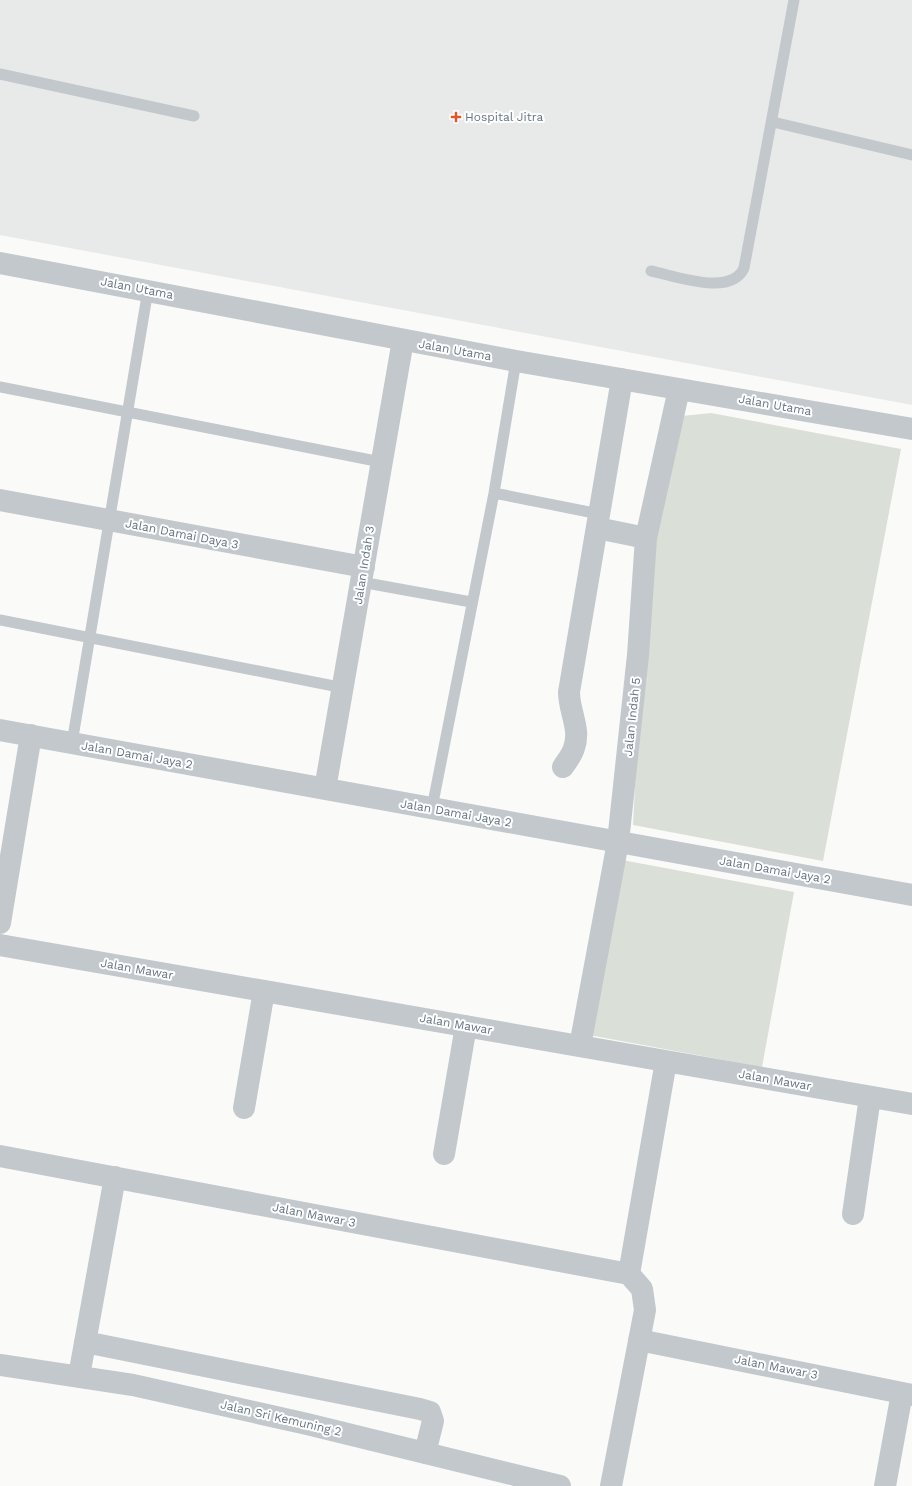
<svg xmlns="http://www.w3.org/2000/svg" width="912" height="1486" viewBox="0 0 912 1486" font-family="'Work Sans',sans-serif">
<rect width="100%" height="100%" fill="#fafaf8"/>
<path fill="#e8e9e9" d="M0,0H912V405L0,235Z"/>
<path fill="#dadfd7" d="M711,413L901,449L823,861L633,825L645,586L682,416Z
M622,860L794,892L762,1067L589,1035Z"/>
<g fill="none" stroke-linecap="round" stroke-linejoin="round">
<path stroke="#c3c8cc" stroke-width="11" d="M0,74L194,116
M773,122L912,155
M651,271C676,276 731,297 744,268C761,179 778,90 794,0
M0,387L381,462
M494,493L599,514
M361,582L471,602
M0,620L344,688
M72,743L148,290
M432,808L494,493L516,361"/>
<path stroke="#c3c8cc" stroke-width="22" d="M0,263L516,361L912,429
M0,500L364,567
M597,528L646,538
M0,730L912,895
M563,767C567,761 572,755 574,748C581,729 569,712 569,692L622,379
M325,789L403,340
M0,923L31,735
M0,945L912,1104
M580,1046L618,842L638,655L646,538L679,389
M244,1108L264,991
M444,1154L466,1026
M0,1156L629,1274L642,1289L645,1310L611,1486
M853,1214L870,1097
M629,1274L666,1061
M639,1340L912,1395
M85,1342L420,1409L430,1412L433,1421L425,1453
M0,1365L133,1385L307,1424L560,1486
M79,1376L115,1177
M885,1486L902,1393"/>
</g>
<path fill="#e4572e" stroke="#fff" stroke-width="1.5" d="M454 111h4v4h4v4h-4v4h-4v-4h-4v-4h4z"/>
<g text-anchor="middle" stroke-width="4" stroke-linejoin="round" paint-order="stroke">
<g font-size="12" fill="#657683" stroke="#fff" text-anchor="start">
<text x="465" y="121">Hospital Jitra</text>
</g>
<g font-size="12" fill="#657683" stroke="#fff">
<text transform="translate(137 288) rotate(11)" y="4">Jalan Utama</text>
<text transform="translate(455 350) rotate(10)" y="4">Jalan Utama</text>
<text transform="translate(775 405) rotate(10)" y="4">Jalan Utama</text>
<text transform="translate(182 534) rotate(11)" y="4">Jalan Damai Daya 3</text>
<text transform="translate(364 565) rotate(-81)" y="4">Jalan Indah 3</text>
<text transform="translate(632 717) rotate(-84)" y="4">Jalan Indah 5</text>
<text transform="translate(137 755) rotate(10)" y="4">Jalan Damai Jaya 2</text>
<text transform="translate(456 813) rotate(10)" y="4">Jalan Damai Jaya 2</text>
<text transform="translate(775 870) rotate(10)" y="4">Jalan Damai Jaya 2</text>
<text transform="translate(137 969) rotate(10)" y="4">Jalan Mawar</text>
<text transform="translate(456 1024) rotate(10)" y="4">Jalan Mawar</text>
<text transform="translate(775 1080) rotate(10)" y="4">Jalan Mawar</text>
<text transform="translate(314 1215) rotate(11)" y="4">Jalan Mawar 3</text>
<text transform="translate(776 1367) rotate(11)" y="4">Jalan Mawar 3</text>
<text transform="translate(281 1418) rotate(13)" y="4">Jalan Sri Kemuning 2</text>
</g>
</g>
</svg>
